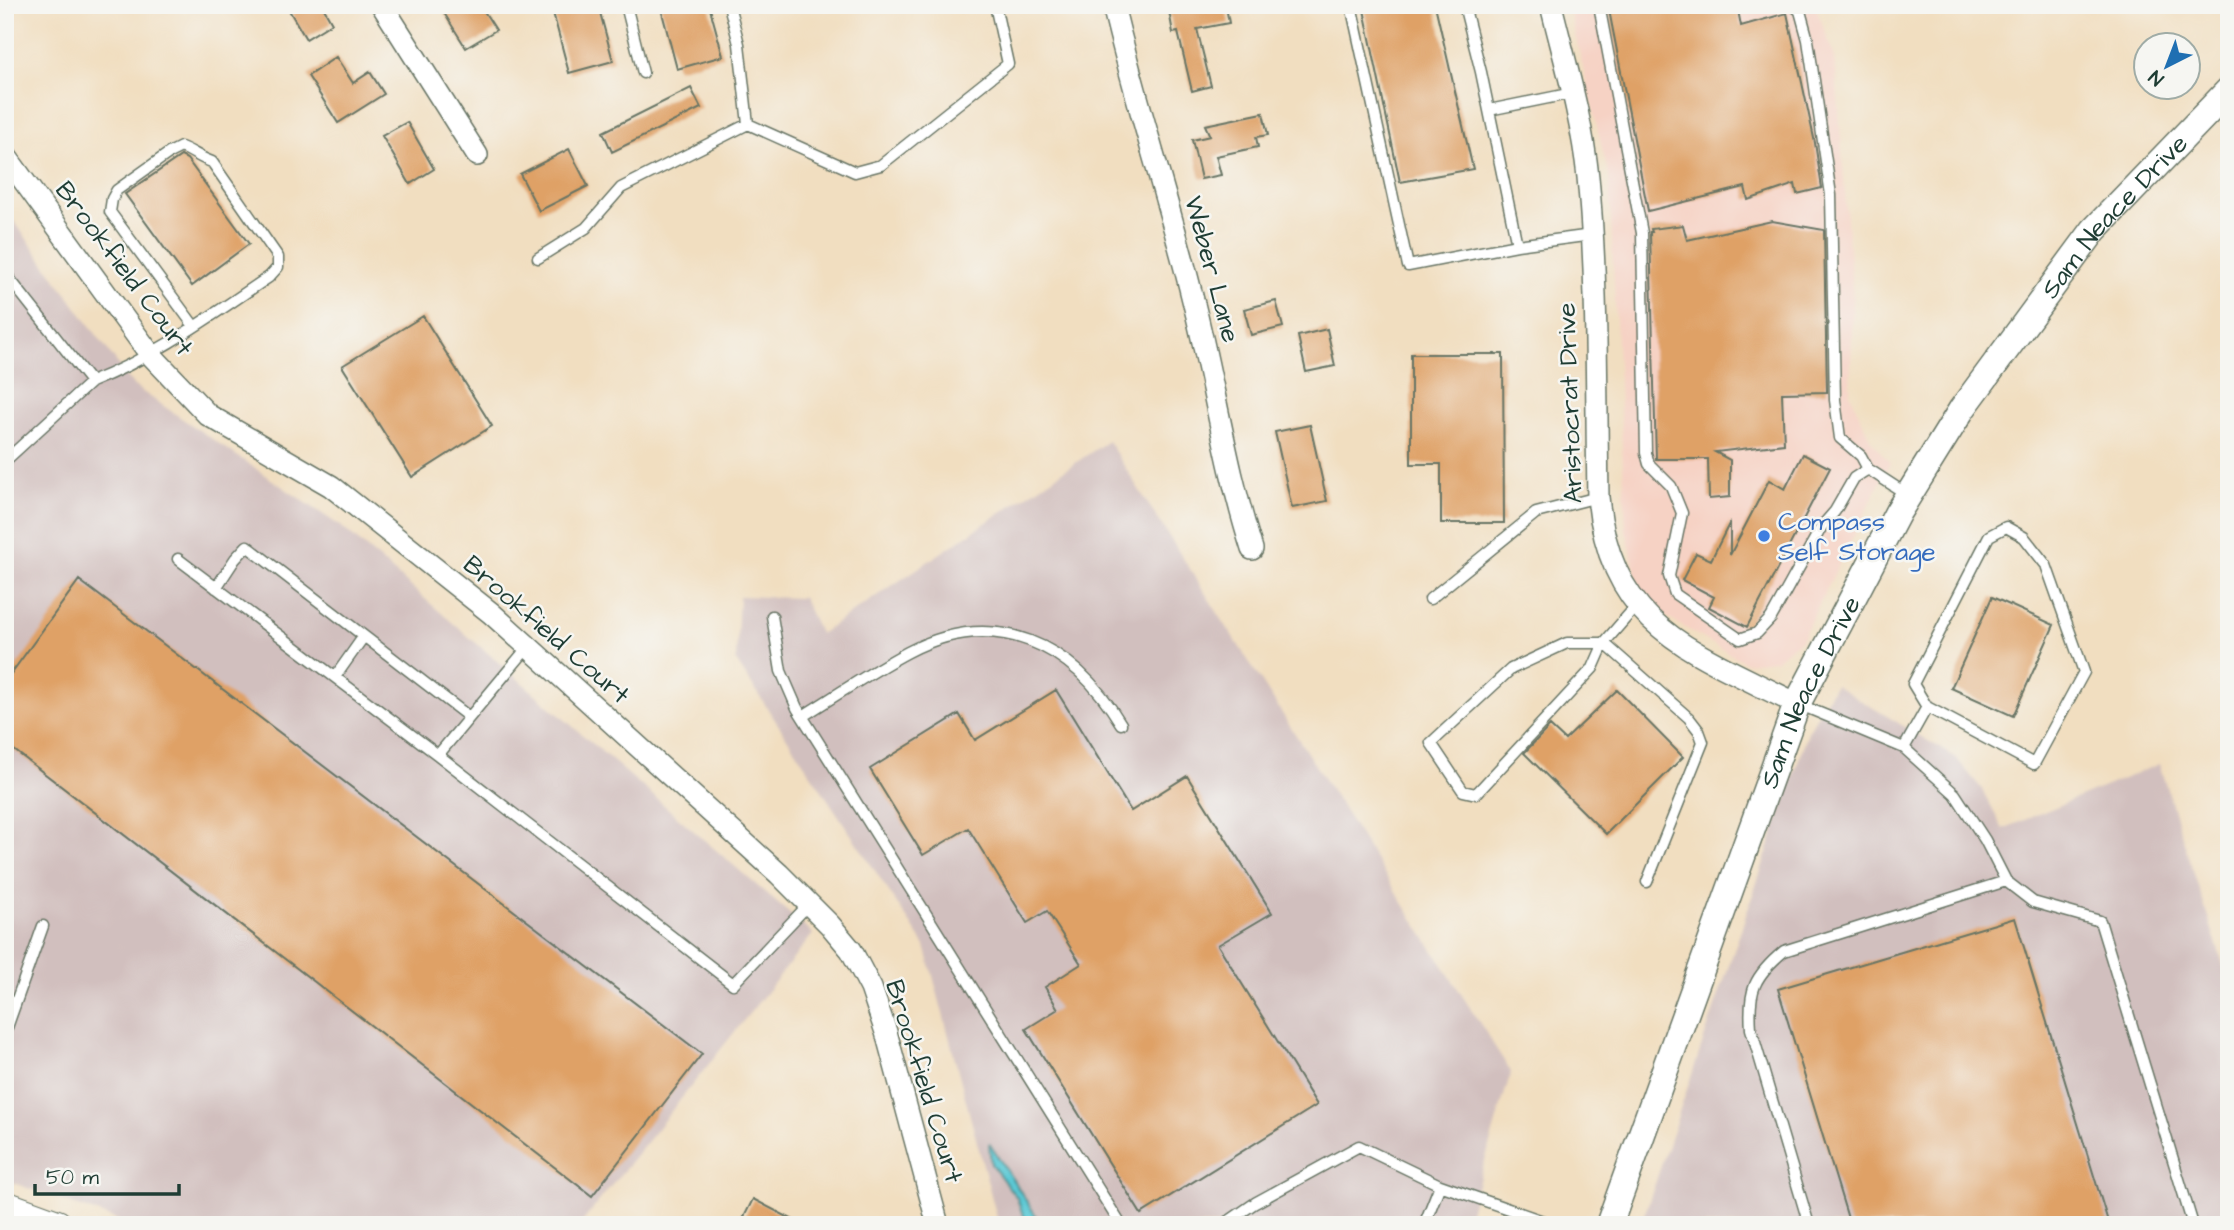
<svg xmlns="http://www.w3.org/2000/svg" width="2234" height="1230" viewBox="0 0 2234 1230" font-family="'Architects Daughter',sans-serif">
<rect width="100%" height="100%" fill="#f6f6f2"/>
<filter id="ink" filterUnits="userSpaceOnUse"><feTurbulence type="fractalNoise" baseFrequency=".0143" numOctaves="2"/><feDisplacementMap in="SourceGraphic" scale="14" xChannelSelector="R" yChannelSelector="G"/><feConvolveMatrix kernelMatrix="1 2 1 2 8 2 1 2 1" color-interpolation-filters="sRGB"/></filter>
<filter id="wash" filterUnits="userSpaceOnUse"><feTurbulence type="fractalNoise" baseFrequency=".00686" numOctaves="4" result="noise"/><feDisplacementMap in="SourceGraphic" scale="28" xChannelSelector="R" yChannelSelector="G"/><feGaussianBlur stdDeviation="1.57" result="paint"/><feColorMatrix in="noise" values="0 0 0 0 0 0 0 0 0 0 0 0 0 0 0 0 0 1.4 0 .05"/><feComposite in="paint" operator="in"/></filter>
<g filter="url(#wash)">
<rect width="100%" height="100%" fill="#f1dec0"/>
<path fill="#f6d2c4" d="M1568,5H1815L1835,58L1853,301L1850,393L1870,439L1890,463L1801,640L1775,660L1746,663L1666,617L1639,589L1626,530L1609,177Z"/>
<path fill="#d1bfbe" d="M5,209L134,386L343,528L813,934L580,1225H131L5,1180Z
M1108,441L1511,1072L1466,1225H999L925,946L736,661L739,596L803,598L820,634Z
M1835,685L1955,757L1981,788L2003,829L2159,764L2229,983V1225H1641L1808,732Z"/>
<path fill="#5dc9d5" stroke="#3e8384" stroke-width="2" d="M989,1143L1042,1225H1026L1017,1198L991,1164Z"/>
<g id="blocks">
<path fill="#dfa166" d="M286,5H322L332,23L306,39Z
M439,5H480L496,30L466,48Z
M551,5H598L613,61L569,73Z
M660,5H709L723,56L677,69Z
M1201,5H1205L1206,10L1226,7L1229,23L1197,29L1211,86L1192,91L1178,32L1173,33L1169,11Z
M1363,5H1435L1473,169L1400,182Z
M1608,5H1737L1741,26L1787,13L1815,143L1822,188L1797,194L1795,184L1748,200L1745,187L1648,211Z
M336,57L353,83L370,72L384,94L338,123L308,76Z
M691,88L701,108L612,152L603,132Z
M1263,113L1268,135L1256,137L1258,147L1216,156L1221,175L1201,179L1192,140L1210,136L1205,125Z
M407,122L434,169L410,184L382,136Z
M569,149L588,186L539,211L520,174Z
M181,156L187,159L249,244L192,286L125,194Z
M1772,221L1824,230L1827,392L1782,393L1784,444L1715,452L1730,460V497L1709,499L1708,459H1656L1650,232H1652L1651,229L1683,225L1687,240Z
M1276,301L1283,327L1251,335L1244,309Z
M423,316L492,426L412,477L342,366Z
M1327,329L1335,366L1306,372L1298,336Z
M1411,354H1503L1504,523H1441V464H1411Z
M1310,425L1327,501L1292,508L1275,432Z
M1803,454L1830,468L1747,627L1709,607L1714,597L1682,580L1696,553L1711,560L1730,522V555L1769,480L1785,489Z
M79,580L702,1054L592,1196L5,743V682Z
M1992,597L2054,625L2013,716L1951,688Z
M1056,690L1131,811L1187,776L1272,913L1218,945L1317,1105L1141,1214L1026,1029L1058,1009L1045,987L1081,964L1047,911L1027,923L968,828L923,855L870,769L959,714L975,740Z
M1617,690L1683,757L1606,834L1524,753L1550,726L1565,740Z
M2015,918L2109,1225H1850L1778,989Z
M753,1199L803,1225H740Z"/>
</g>
</g>
<g filter="url(#ink)">
<use href="#blocks" fill-opacity="0" stroke="#687565" stroke-width="2"/>
<g fill="none" stroke-linecap="round" stroke-linejoin="round">
<defs>
<path id="service" d="M626,5L643,73
M729,5L739,44L748,124
M1351,5L1408,266L1517,245
M1464,5L1481,72L1517,245L1592,235
M1599,5L1642,233L1646,453L1649,464L1671,486L1682,513L1669,576L1675,594L1740,639L1757,633L1771,618L1822,526L1835,511L1854,478L1868,469
M1793,5L1800,11L1808,40L1831,195L1835,400L1840,438L1861,456L1868,469L1908,495
M1489,110L1573,93
M538,258L586,228L621,188L748,124L855,172L881,165L1008,64L995,5
M5,273L91,382C155,357 212,315 269,277L278,267V257L212,162C200,158 192,151 181,147L169,153L117,190L112,199L110,212L194,326
M5,461L91,382
M178,559L438,755
M216,588L235,559L247,546L469,717
M1430,599L1536,513L1598,497
M1637,605L1604,643L1689,718L1699,731L1703,742L1647,882
M772,616L781,671L797,708L1121,1225
M1567,643H1604L1593,668L1476,794L1463,791L1431,743L1511,669Z
M528,647L438,755L733,984L808,905
M335,677L364,636
M1798,704L1904,748L1955,794L1985,840L2006,881
M803,716C837,695 872,671 908,652C996,606 1073,644 1121,724
M1904,748L1927,707L1913,684L1989,536L2006,527L2024,537L2046,565L2084,672L2034,764L1927,707
M5,1033L43,926
M1223,1225L1255,1203L1359,1146L1440,1185
M1424,1225L1440,1185L1554,1225
M1809,1225L1751,1029C1748,990 1754,976 1784,951L2006,881L2033,902L2100,921L2193,1225"/>
<path id="minor" d="M382,5L477,155
M1113,5C1136,104 1169,201 1193,300C1214,382 1226,468 1252,549
M1551,5C1565,62 1582,119 1588,177C1598,283 1596,391 1598,497C1611,629 1693,651 1797,704
M5,155L150,354L208,415L331,486L491,613L779,874L830,925L851,950L871,988L886,1032L938,1225"/>
<g id="tertiary">
<path id="s1" d="M1609,1225L1797,704L1898,512L1962,409L2094,230L2229,90"/>
</g>
<path id="secondary" d="M5,1206L57,1225"/>
</defs>
<use href="#service" stroke="#687565" stroke-width="13"/>
<use href="#minor" stroke="#687565" stroke-width="24"/>
<use href="#tertiary" stroke="#687565" stroke-width="29"/>
<use href="#secondary" stroke="#687565" stroke-width="32"/>
<use href="#service" stroke="#fff" stroke-width="10"/>
<use href="#minor" stroke="#fff" stroke-width="21"/>
<use href="#tertiary" stroke="#fff" stroke-width="26"/>
<use href="#secondary" stroke="#fff" stroke-width="30"/>
</g>
</g>
<circle fill="#3f7fe0" stroke="#f6f6f2" stroke-width="2.5" cx="1764" cy="536" r="7"/>
<g text-anchor="middle" stroke-width="5" stroke-linejoin="round" paint-order="stroke">
<g font-size="26" fill="#1f3d34" stroke="#f6f6f2">
<text dy="9" stroke="none"><textPath href="#s1" startOffset="1138">Sam Neace Drive</textPath></text>
<text transform="translate(125 268) rotate(53)" y="9">Brookfield Court</text>
<text transform="translate(1213 269) rotate(75)" y="9">Weber Lane</text>
<text transform="translate(1569 403) rotate(-92)" y="9">Aristocrat Drive</text>
<text transform="translate(547 629) rotate(41)" y="9">Brookfield Court</text>
<text dy="9" stroke="none"><textPath href="#s1" startOffset="570">Sam Neace Drive</textPath></text>
<text transform="translate(925 1081) rotate(73)" y="9">Brookfield Court</text>
</g>
<g font-size="26" fill="#366cbe" stroke="#f6f6f2" text-anchor="start">
<text x="1778" y="530">Compass<tspan x="1778" dy="30">Self Storage</tspan></text>
</g>
</g>
<rect width="2234" height="1230" fill="none" stroke="#f6f6f2" stroke-width="28"/>
<g transform="translate(2167 66) rotate(222)"><circle r="33" fill="#f6f6f2" stroke="#a0aca6" stroke-width="2"/>
<path d="M0-5L12 26L0 18L-12 26Z" fill="#1f6fb2"/>
<text y="-10" font-size="19" font-weight="bold" text-anchor="middle" fill="#1f3d34">N</text>
</g>
<path d="M35 1184v10h144v-10" fill="none" stroke="#1f3d34" stroke-width="3.5"/>
<text x="46" y="1184" font-size="21" fill="#1f3d34" stroke="#f6f6f2" stroke-width="5" paint-order="stroke">50 m</text>
</svg>
